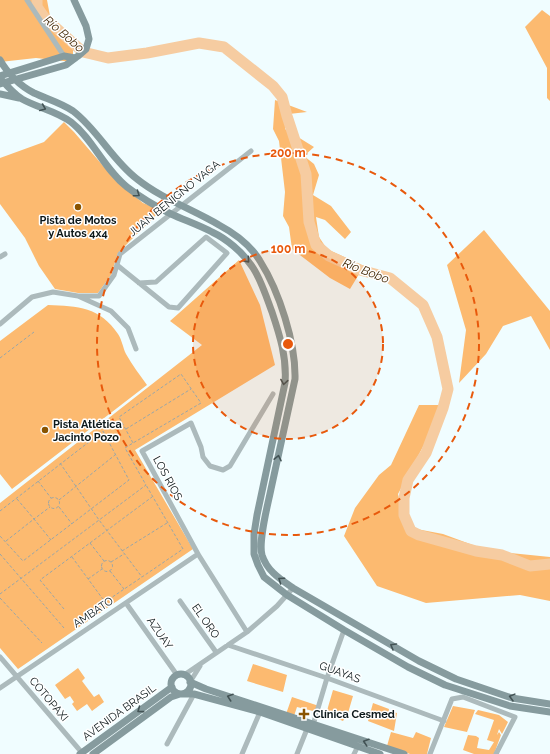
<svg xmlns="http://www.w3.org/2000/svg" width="550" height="754" viewBox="0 0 550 754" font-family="Raleway,sans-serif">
<rect width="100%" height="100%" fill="#f0fdff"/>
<path fill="#fcba70" d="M0,0H47L50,16L58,35L73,49V62L36,58L0,62Z
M542,10L550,16V101L547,98V68L525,27Z
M275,100L307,112L289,114L285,129L314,147L304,156L314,164L319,175L313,195L331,206L351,232L345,239L325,220L316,217L319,237L327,249L364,266L350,289L330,278L292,249L289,227L283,216L285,192L279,141L273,129Z
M64,122L74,132L116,181L143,203L161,210L118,253L111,275L98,293H78L55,289L39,266L25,238L0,204V158L44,142Z
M484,230L550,311V350L531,316L503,326L486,354L459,383L466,330L447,265Z
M239,260L260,305L275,365L135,450L193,549L18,669L0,648V503L202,345L170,321Z
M48,305C78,306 100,307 118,334C122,340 123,348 126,354C132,365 140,375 147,385L12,489L0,474V341Z
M419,405H445L398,494L406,527L443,534L489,551L550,557V601L520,595L426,603L377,586L344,536L355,508L379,475L391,465Z
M253,664L287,675L283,692L247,681Z
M78,668L85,678L82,681L94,697L99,694L104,702L92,711L87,704L77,711L72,704L74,702L70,696L65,699L55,685Z
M333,690L353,696L348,713L343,721L326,714Z
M292,697L319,706L317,712L297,707L294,716L286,714Z
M373,703L389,709L388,716L390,711L397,713L394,731L368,721Z
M453,706L475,710L467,732L444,727Z
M478,710L499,715L508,722L502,734L499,729L497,735L499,732L501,735L494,754H474L463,750L468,735L476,736L479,738L477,748L489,750L494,742L487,740L494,720L475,714Z
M391,732L413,738L416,732L431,738L427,754H410L387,746Z"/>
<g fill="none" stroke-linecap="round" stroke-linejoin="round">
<path stroke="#f6cca1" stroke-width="11" d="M37,0V7L44,17L83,52L108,58L147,53L199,43L224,47L273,86L282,97L287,116L306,174L309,222L316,245L329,256L360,270L390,278L423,305L437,337L448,389L443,408L426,453L408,480L404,498V515L411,531L419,535L476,551L502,555L530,566L550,564"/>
<path stroke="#99a6a8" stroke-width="1" stroke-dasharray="3 2" stroke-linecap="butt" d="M0,358L34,332
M126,429L191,389
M60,463L99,520L142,577L183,549L146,485
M38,481L51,498
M48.5 503a5.5 5.5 0 1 1 11 0a5.5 5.5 0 1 1-11 0Z
M17,499L34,519L50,507
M59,500L115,455
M59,507L72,524
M0,511L103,431L129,480L23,561L0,536
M6,541L34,519L51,540
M90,543L104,561
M122,551L167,523
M0,554L64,628
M72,557L105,602L142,577
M101.5 566a5.5 5.5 0 1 1 11 0a5.5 5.5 0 1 1-11 0Z
M111,562L124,554
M110,571L124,589
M88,579L102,569
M0,594L146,485L125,448L133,443L201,403L181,374L119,417L133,443
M0,598L42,643
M64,609L40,580L152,497"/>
<path stroke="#acbabc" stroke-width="5" d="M27,0L64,56
M0,257L5,254
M117,265L169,307L178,308L227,253L206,237L156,282L139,283
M78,296H99L114,275L120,254L251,151
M0,324L32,297L53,292L78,296L111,311L128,328L136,349
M180,601L216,652
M126,603L177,675
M247,632L198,554L142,451L191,423L201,447L203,457L210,466L223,470L230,466L273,394
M228,645L327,678L444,721
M0,657L83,754
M184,675L247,632L277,606L293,588
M190,682L200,666
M0,688L198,554
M167,744L194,694
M242,754L260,712
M297,754L307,729L313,725L327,678L344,630
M354,754L358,746
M430,754L452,699L463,697L515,717L496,754"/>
<path stroke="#869b9e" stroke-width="7" d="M0,60C7,73 20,86 34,93C47,99 61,103 73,111C98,130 112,160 137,179C162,199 192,209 219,225C234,233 251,246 260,261C279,291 296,343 295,379C287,415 279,452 271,489C268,504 258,541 262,555C267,571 280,579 293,588L419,661L456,679L512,698L550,704
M0,76L64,56L75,58
M0,78C6,85 14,94 22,99C38,108 56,111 71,122C93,139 104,169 127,187C140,197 155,206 171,214C184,220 199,225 212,232C227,239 242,252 251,265C260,276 267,299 272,312C280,336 287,358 285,383L257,515L254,534V554L258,565L264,577L287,595L344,630L408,667L445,685L510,706L550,712
M0,84L66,65L78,56L86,49L89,39L86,26L74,0
M0,94L19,98
M171 684a10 10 0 1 1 20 0a10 10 0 1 1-20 0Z
M190,682L206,689L404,754
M183,694H194L260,712L380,754
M80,754L172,687
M93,754L171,697L180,694"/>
</g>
<defs><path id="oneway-chevron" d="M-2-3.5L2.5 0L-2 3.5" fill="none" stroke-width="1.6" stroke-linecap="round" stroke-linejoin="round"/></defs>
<g stroke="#435355">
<use href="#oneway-chevron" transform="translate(43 108) rotate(22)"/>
<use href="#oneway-chevron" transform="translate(137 194) rotate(35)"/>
<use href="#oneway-chevron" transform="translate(247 260) rotate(49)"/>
<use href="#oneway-chevron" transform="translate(284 382) rotate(99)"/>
<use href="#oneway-chevron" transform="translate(278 458) rotate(-78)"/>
<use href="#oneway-chevron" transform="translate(281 580) rotate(-145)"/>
<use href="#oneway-chevron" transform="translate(393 646) rotate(-150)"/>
<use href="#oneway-chevron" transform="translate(230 697) rotate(-161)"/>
<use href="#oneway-chevron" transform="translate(512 697) rotate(-165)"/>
<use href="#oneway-chevron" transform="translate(140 710) rotate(144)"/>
<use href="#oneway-chevron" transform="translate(366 742) rotate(-162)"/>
</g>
<circle cx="288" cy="344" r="95" fill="#e8590c" fill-opacity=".12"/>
<g fill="none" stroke="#e8590c" stroke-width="2" stroke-dasharray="7 5">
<circle cx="288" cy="344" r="95"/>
<circle cx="288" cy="344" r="191"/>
</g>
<g fill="#895401" stroke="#fff" stroke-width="1.5">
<circle cx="78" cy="207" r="4"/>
<circle cx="45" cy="430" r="4"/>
<path d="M302 708h4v4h4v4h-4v4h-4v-4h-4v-4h4z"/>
</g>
<g text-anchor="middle" stroke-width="3" stroke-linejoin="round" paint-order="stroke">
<g font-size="11" fill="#0c181a" stroke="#fff">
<text transform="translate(174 198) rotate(-39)" y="4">JUAN BENIGNO VAGA</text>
<text transform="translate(168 478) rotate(61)" y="4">LOS RIOS</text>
<text transform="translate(93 612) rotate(-34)" y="4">AMBATO</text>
<text transform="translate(206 621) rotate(55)" y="4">EL ORO</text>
<text transform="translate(160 633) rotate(55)" y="4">AZUAY</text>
<text transform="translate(340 672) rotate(20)" y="4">GUAYAS</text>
<text transform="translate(49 699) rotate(50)" y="4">COTOPAXI</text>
<text transform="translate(119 712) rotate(-36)" y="4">AVENIDA BRASIL</text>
</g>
<g font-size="11" font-weight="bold" fill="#0c181a" stroke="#fff" text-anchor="start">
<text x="78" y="224" text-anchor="middle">Pista de Motos<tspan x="78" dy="13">y Autos 4x4</tspan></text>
<text x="53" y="428">Pista Atlética<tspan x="53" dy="13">Jacinto Pozo</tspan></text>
<text x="313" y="718">Clínica Cesmed</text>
</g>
<g font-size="12" font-style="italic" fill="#412603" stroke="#fff">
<text transform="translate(64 34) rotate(41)" y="4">Río Bobo</text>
<text transform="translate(366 271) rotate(21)" y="4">Río Bobo</text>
</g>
</g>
<circle cx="288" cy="344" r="6" fill="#e8590c" stroke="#fff" stroke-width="2"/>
<g font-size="12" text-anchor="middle" font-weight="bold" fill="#e8590c" stroke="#fff" stroke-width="3" stroke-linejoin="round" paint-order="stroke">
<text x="288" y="157">200 m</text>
<text x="288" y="253">100 m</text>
</g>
</svg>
